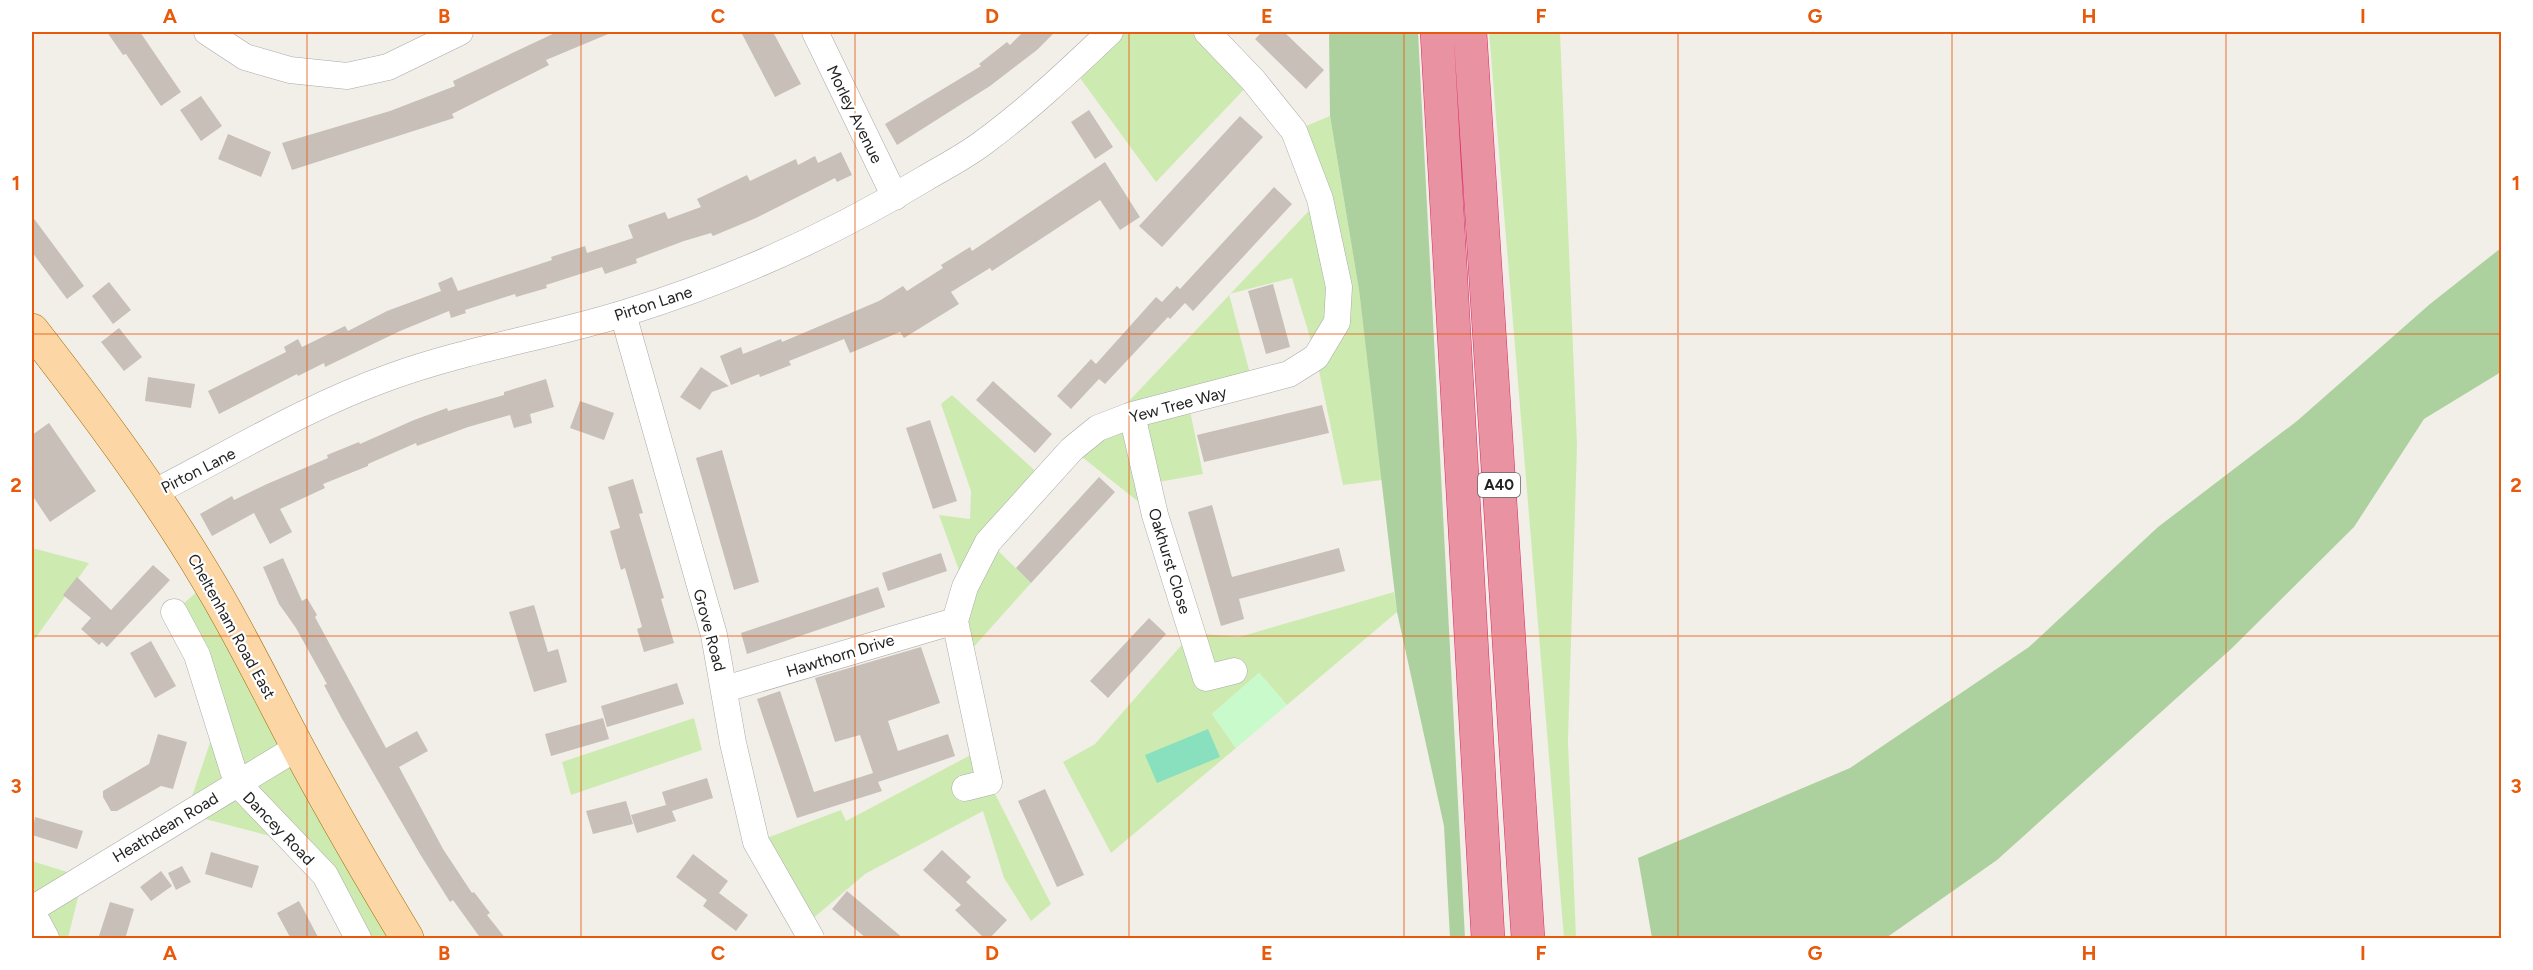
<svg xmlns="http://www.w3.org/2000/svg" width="2533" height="970" viewBox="0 0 2533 970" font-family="Figtree,sans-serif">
<rect width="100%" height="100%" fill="#f2efe9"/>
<path fill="#cdebb0" d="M1110,32H1207L1253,80L1156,182L1072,67Z
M1489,32H1560L1577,445L1568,741L1576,938H1564Z
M1330,116L1359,290L1382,480L1343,485L1316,357L1292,278L1229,294L1253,385L1188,401L1203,474L1148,484L1155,515L1072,449L1132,415L1129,401L1320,199L1294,131Z
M952,395L1043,478L989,542L1031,583L963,659L965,587L939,515L970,519L971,491L941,404Z
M32,548L89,563L32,643Z
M209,581L407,938H358L289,841L186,814L218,719L174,612Z
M1394,592L1397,612L1287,705L1259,673L1212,714L1236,748L1111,853L1063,762L1095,744L1192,633L1239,637Z
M694,718L702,750L571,795L562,762Z
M982,749L989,782L1051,904L1031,921L1004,878L983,811L865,874L803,927L756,842L841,810L846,821Z
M32,861L83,877L68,938H46L32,912Z"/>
<path fill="#add19e" d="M1329,32H1418L1465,938H1450L1444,826L1397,612L1359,290L1330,116Z
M2501,248V372L2424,419L2354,527L2231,649L1997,860L1886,938H1652L1638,858L1850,768L2029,647L2158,527L2297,421L2430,304Z"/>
<path fill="#c8facc" d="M1259,673L1287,705L1236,748L1212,714Z"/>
<path fill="#88e0be" d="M1208,729L1220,757L1157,783L1145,755Z"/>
<path fill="#c7bfb8" d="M107,32H140L181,92L161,106L126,54L123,55Z
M557,32H613L546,60L549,65L452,114L454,118L292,170L282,143L390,111L455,86L453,81Z
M741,32H773L801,84L775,97Z
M1023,32H1055L1037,50L990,86L897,145L885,124L981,66L979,64L1007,42L1010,45Z
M1262,32H1284L1324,70L1306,89L1255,39Z
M201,96L222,126L201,141L180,110Z
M1089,110L1113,147L1095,159L1071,122Z
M1240,116L1263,137L1162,247L1139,226Z
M228,134L271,152L261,177L218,159Z
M841,152L852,175L837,182L835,178L756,218L713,236L711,233L684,241L636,259L637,263L605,274L602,267L546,285L547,288L516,297L515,294L465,310L466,313L451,318L449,311L400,331L325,367L324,363L298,376L297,374L219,414L208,391L286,352L284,347L298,339L302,347L345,326L348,331L387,311L441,291L438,283L452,277L458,291L552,260L551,257L585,246L587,253L615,244L633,238L628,225L665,212L668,219L701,207L697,199L747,175L750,181L796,159L798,165L815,156L818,163Z
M1105,162L1140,217L1120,230L1100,200L992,271L990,268L951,292L959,304L904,338L900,332L850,353L844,339L789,361L791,365L760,377L759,374L731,385L720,356L741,347L743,354L781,339L782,342L879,301L903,286L907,291L943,268L941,265L970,247L972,251Z
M1274,187L1292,204L1193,311L1185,303L1170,319L1168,317L1105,384L1099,379L1071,409L1057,396L1091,359L1096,364L1156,297L1162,302L1177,286L1180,289Z
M32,216L84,286L67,299L32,252Z
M109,282L131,310L113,324L92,296Z
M1273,284L1290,347L1266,354L1248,291Z
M119,328L142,357L124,371L101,342Z
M701,367L729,386L712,392L700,410L680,397Z
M148,377L195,384L191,408L145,401Z
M546,379L554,407L530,414L532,423L514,428L510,415L468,427L417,446L416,443L368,464V466L323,484L325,488L280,509L292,532L270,544L254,513L212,536L200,514L232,496L234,500L267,484L328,458L327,455L359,442L360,444L414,420L447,408L448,411L504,395V392Z
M993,381L1052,434L1035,453L976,400Z
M580,401L614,413L604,440L570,428Z
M1322,405L1329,433L1204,462L1197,435Z
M930,420L957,501L933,509L906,428Z
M49,423L96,491L50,522L32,495V435Z
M722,450L759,582L734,590L696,458Z
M1099,477L1115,492L1031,583L1016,568Z
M633,479L643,513L639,514L664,598L661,599L674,643L644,652L637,629L642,627L625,568L621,570L610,531L620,528L608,487Z
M1212,505L1232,577L1339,548L1345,571L1239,599L1244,619L1221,626L1188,512Z
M941,553L947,571L888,591L882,573Z
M283,558L302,601L307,598L317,615L315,617L386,748L417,731L428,751L399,767L443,849L472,893L474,892L490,913L487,915L506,939H481L453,900L450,902L420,854L341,717L324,685L327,684L296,628L279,604L263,567Z
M153,565L170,580L107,647L102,642L99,645L81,629L91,618L63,595L77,577L111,610Z
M878,587L885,607L747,654L741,633Z
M534,605L548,652L558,649L567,682L534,692L509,612Z
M1149,618L1166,634L1108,698L1090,681Z
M151,641L176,686L155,698L130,653Z
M921,647L940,703L888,721L898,751L948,734L955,756L878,782L882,791L797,818L757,699L780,691L814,792L873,773L860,735L835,742L815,678Z
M677,683L684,704L607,727L601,706Z
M603,718L609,739L551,756L545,734Z
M158,734L187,742L173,789L161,786L117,811H111L103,797V791L149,764Z
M707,778L713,798L672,811L676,821L637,833L631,815L666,805L662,792Z
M1045,789L1084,875L1057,887L1018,801Z
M626,801L633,824L593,834L586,811Z
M35,817L83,831L77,849L32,835Z
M942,850L971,877L966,882L1007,920L989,939H985L955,910L961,905L923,870Z
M211,852L259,866L252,888L205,874Z
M693,854L728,881L719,893L748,915L736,931L703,906L707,900L676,877Z
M182,866L191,882L176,890L168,873Z
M161,871L172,886L151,901L140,887Z
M847,891L904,939H867L832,909Z
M299,901L319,939H291L277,913Z
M110,902L134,909L125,939H98Z"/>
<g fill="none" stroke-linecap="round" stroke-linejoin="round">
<defs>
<path id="minor" d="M207,32L245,57L290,70L347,76L388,67L460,32
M815,32L895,197
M623,314L714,635L733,743L756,842L811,938
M1132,415L1155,515L1206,678L1234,671
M153,493C231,453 308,406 390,377C467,349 548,337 625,313C729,281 831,235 924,179C944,167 966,156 984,142C1029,109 1070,70 1110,32
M174,612L197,655L237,783L325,875L358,938
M725,689L955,621
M965,788L989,782L955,621L965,587L988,542L1072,449L1098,428L1132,415L1289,374L1316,357L1337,322L1339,287L1320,199L1294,131L1253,80L1207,32
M32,909L298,747
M32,912L46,938"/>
<path id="major" d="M32,330C95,411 157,494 209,582C241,635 268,691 297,746C332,811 369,875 407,938"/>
<path id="highway" d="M1437,32L1488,938
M1470,32L1528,938"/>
</defs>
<use href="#minor" stroke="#a9a9a9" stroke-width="27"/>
<use href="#major" stroke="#a06b00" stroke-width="34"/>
<use href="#highway" stroke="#dc2a67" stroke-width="34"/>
<use href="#minor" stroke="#fff" stroke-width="26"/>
<use href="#major" stroke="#fcd6a4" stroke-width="33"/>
<use href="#highway" stroke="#e892a2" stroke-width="33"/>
</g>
<path fill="none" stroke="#e8590c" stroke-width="1.5" stroke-opacity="0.55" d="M307,32V938M581,32V938M855,32V938M1129,32V938M1404,32V938M1678,32V938M1952,32V938M2226,32V938M32,334H2502M32,636H2502"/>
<g text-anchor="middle" stroke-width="4.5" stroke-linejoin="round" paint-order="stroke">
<rect fill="#fff" stroke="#646464" stroke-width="1.5" x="1478" y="473" width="42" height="24" rx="4.5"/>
<g font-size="15" font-weight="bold" fill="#222">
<text x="1499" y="490">A40</text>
</g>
<g font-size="16" fill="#222" stroke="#fff">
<text transform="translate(855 114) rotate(64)" y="6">Morley Avenue</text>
<text transform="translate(653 303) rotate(-18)" y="6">Pirton Lane</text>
<text transform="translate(1178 404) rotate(-15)" y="6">Yew Tree Way</text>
<text transform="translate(198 470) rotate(-27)" y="6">Pirton Lane</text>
<text transform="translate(1170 561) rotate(73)" y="6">Oakhurst Close</text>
<text transform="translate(232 626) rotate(61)" y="6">Cheltenham Road East</text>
<text transform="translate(710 630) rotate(75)" y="6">Grove Road</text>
<text transform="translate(840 655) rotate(-17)" y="6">Hawthorn Drive</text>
<text transform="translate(165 827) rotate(-31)" y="6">Heathdean Road</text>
<text transform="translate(279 828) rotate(46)" y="6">Dancey Road</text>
</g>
</g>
<rect width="2533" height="970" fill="none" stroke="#ffffff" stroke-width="66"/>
<rect x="33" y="33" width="2467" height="904" fill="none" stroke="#e8590c" stroke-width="2"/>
<g font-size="20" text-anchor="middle" font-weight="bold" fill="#e8590c">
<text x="170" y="23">A</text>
<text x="444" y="23">B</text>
<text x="718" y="23">C</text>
<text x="992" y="23">D</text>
<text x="1267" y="23">E</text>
<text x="1541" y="23">F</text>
<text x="1815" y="23">G</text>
<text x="2089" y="23">H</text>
<text x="2363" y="23">I</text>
<text x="16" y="190">1</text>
<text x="2516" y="190">1</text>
<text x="16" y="492">2</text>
<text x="2516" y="492">2</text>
<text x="16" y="793">3</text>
<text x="2516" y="793">3</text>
<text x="170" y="960">A</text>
<text x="444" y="960">B</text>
<text x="718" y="960">C</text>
<text x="992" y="960">D</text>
<text x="1267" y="960">E</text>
<text x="1541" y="960">F</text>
<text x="1815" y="960">G</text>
<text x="2089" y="960">H</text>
<text x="2363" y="960">I</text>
</g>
</svg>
